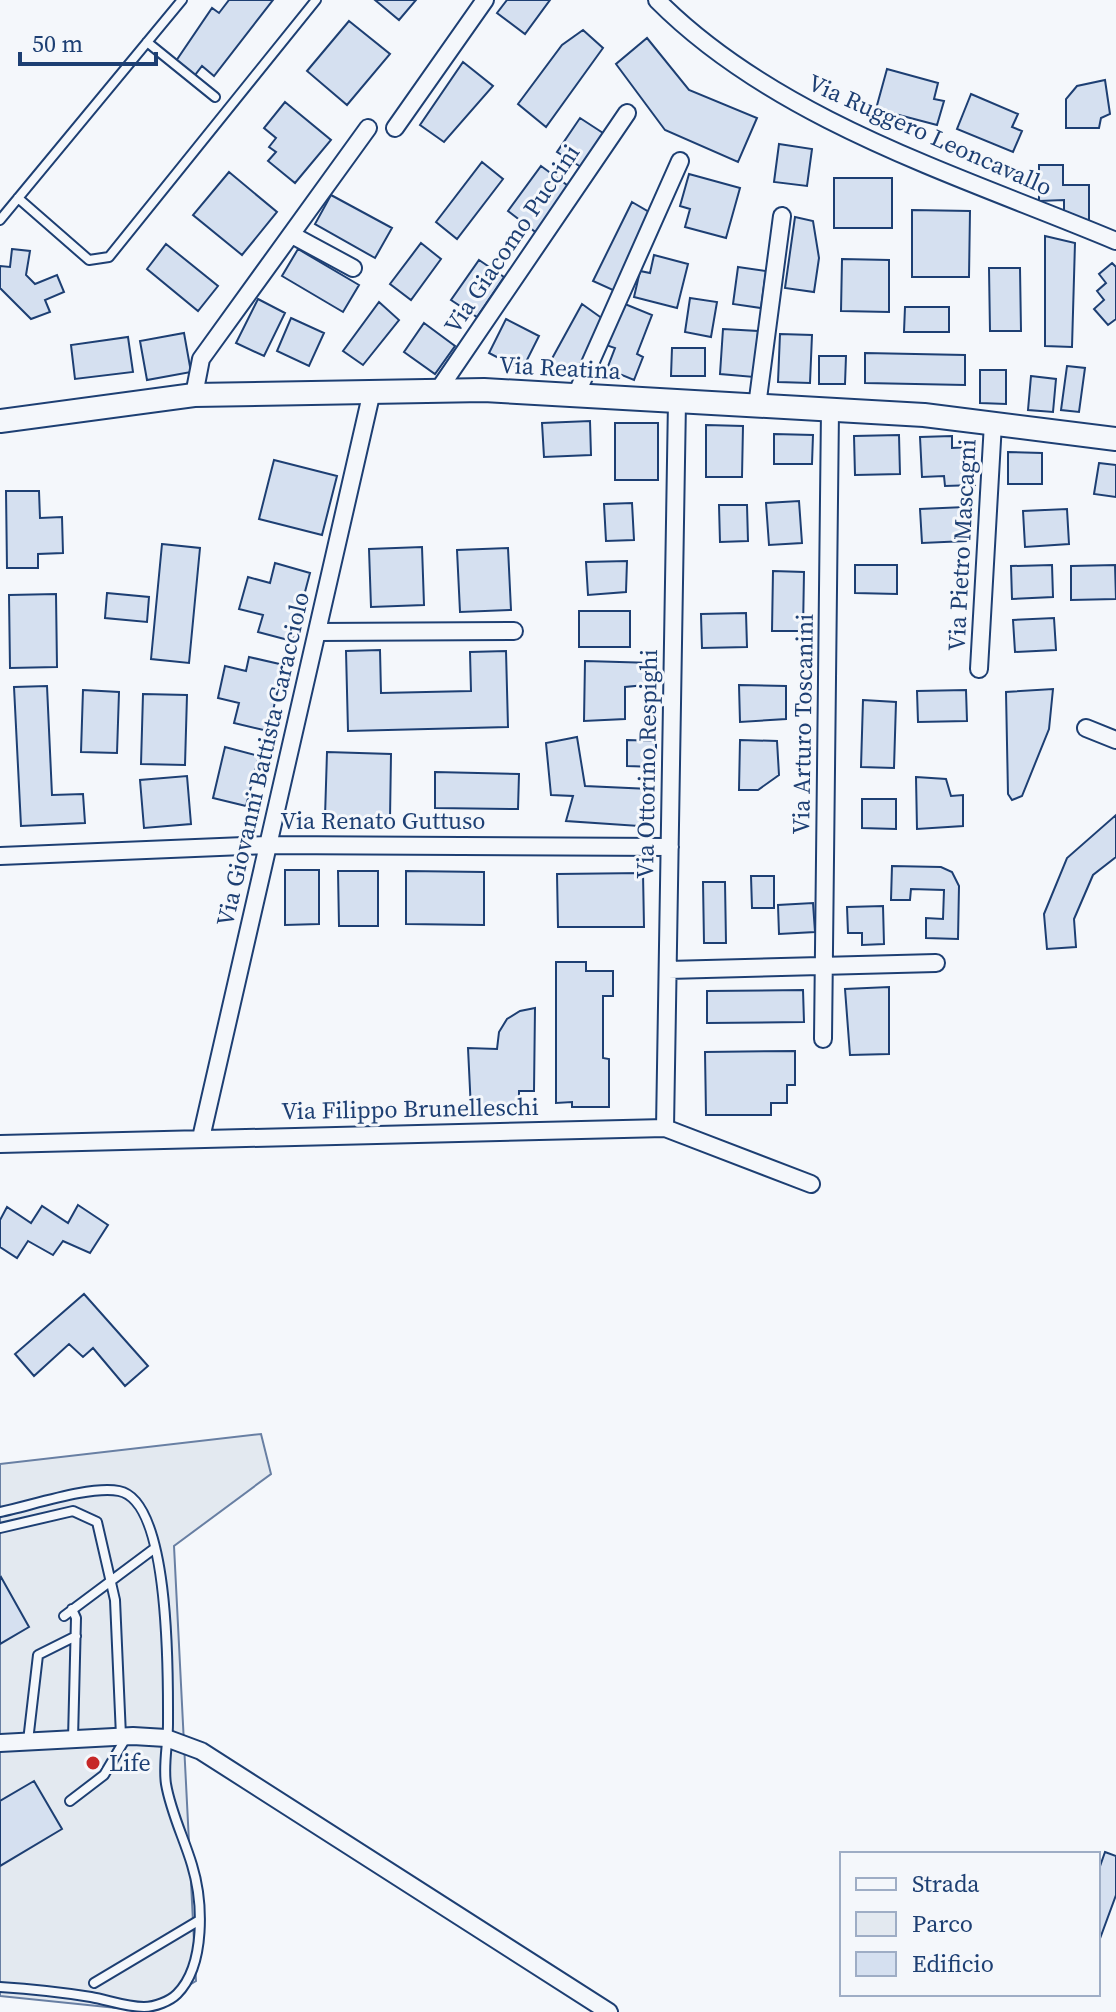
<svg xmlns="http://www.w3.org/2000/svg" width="1116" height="2012" viewBox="0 0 1116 2012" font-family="'Source Serif 4',serif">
<rect width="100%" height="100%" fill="#f4f7fb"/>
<path fill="#e3e9f0" stroke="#687fa3" stroke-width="2" d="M261,1434L271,1474L174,1546L196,1981L146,2011L0,1996V1464Z"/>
<path fill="#d5e0f0" stroke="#1d3f73" stroke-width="2" d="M229,0H273L214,76L202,66L195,75L176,61L212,8L219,13Z
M375,0H416L399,20Z
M507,0H550L525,34L497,13Z
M349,21L390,54L347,105L307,71Z
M583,30L603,48L546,127L518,104L562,45Z
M647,38L689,90L757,118L738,162L665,130L616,64Z
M463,62L493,86L444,142L420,125Z
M887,69L938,83L934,99L944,101L937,125L876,109Z
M1105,80L1110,114L1101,118L1099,128H1066V99L1077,86Z
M971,94L1018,114L1012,127L1022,131L1013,152L957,129Z
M285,102L331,140L295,183L268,161L276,152L269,147L276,138L264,128Z
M580,118L603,133L581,167L557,152Z
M779,144L812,149L807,186L774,182Z
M482,162L503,179L457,239L436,222Z
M1039,165H1063V185H1089V222L1064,214V200L1039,201Z
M541,166L571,188L538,234L508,211Z
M229,172L277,212L242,255L193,215Z
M689,174L740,188L726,238L685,227L690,209L680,206Z
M834,178H892V228H834Z
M331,195L392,228L375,258L315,224Z
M632,202L649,212L615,291L593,281Z
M912,210L970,211L969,277H912Z
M795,217L813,221L819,258L814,292L785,288Z
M1045,236L1075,243L1072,347L1045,346Z
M421,243L441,259L411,300L390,284Z
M166,244L218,286L198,311L147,269Z
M12,249L30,251L26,275L35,284L57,275L64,292L45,300L50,312L31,319L0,288V266L10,267Z
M298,249L359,285L343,312L282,276Z
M654,255L688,264L677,308L634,297L640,271L650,273Z
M842,259L889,260V312L841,311Z
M479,260L504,277L477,317L451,300Z
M1112,263L1116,267V319L1108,325L1094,309L1104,300L1097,291L1106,283L1099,274Z
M738,267L766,271L761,308L733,304Z
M989,268H1020L1021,331H990Z
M690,298L717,302L711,337L685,332Z
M258,299L285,313L264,356L236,343Z
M379,302L399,320L363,365L343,351Z
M620,302L652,315L637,354L643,357L634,380L607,369L615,348L603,344Z
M582,304L603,319L576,375L549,364Z
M905,307H949V332H904Z
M291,318L324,333L309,366L277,351Z
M506,319L539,336L522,370L489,353Z
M424,323L455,346L435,374L404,352Z
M723,329L758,331L754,377L720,374Z
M184,333L191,372L147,380L140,341Z
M780,334L812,335L810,383L778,382Z
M128,337L133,372L75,379L71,345Z
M672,348H705V376H671Z
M865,353L965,355V385L865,383Z
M819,356H846L845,384H819Z
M1067,366L1085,368L1079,412L1061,410Z
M980,370H1006V404L980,403Z
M1031,376L1056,379L1053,412L1028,410Z
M590,421L591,455L544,457L542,423Z
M615,423H658V480H615Z
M706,425L743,426L742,477H706Z
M774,434L813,435L812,464H774Z
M899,435L900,474L855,475L854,436Z
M952,436V448L973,447L975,485L945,486L944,476L922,477L920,437Z
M1008,452L1042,453V484H1008Z
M274,460L337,476L322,535L259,519Z
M1099,463L1116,465V497L1094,494Z
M6,491H39L40,518L62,517L63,553L38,554V568H7Z
M799,501L802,543L769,545L766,503Z
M632,503L634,540L606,541L604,504Z
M719,505H747L748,541L720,542Z
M965,507L966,541L922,543L920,509Z
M1067,509L1069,544L1025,547L1023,511Z
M162,544L200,548L189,663L151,659Z
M422,547L424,605L371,607L369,549Z
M508,548L511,610L460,612L457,550Z
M627,561L626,592L588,595L586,562Z
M275,563L310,573L292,641L258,632L263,615L239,609L248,577L270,583Z
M855,565H897V594L855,593Z
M1052,565L1053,597L1012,599L1011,566Z
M1115,565L1116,599L1071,600V566Z
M773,571L804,572L803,631H772Z
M107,593L149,597L147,622L105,618Z
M56,594L57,667L10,668L9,595Z
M579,611H630V647H579Z
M746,613L747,647L702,648L701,614Z
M1054,618L1056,650L1015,652L1013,620Z
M380,650L381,693L471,691L470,652L506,651L508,727L348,731L346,651Z
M249,657L284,665L268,731L234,723L239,703L218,698L225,666L246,671Z
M585,661L654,663L656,684L625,687V719L584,721Z
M739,685L786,686V719L740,722Z
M47,686L52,795L83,794L85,823L21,826L14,687Z
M1053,689L1049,729L1022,796L1012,800L1008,794L1006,692Z
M83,690L119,692L117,753L81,752Z
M966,690L967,721L918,722L917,691Z
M143,694L187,695L185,765L141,764Z
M863,700L896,702L894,768L861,767Z
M577,737L585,786L650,789L653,797L639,826L566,821L573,796L551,795L546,743Z
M627,740L656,741V767L627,766Z
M740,740L777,741L779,775L758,790H739Z
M225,747L259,756L246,806L213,798Z
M327,752L391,754L390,819L325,817Z
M435,772L519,774L518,809L435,808Z
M187,776L191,824L144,828L140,780Z
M916,777L946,779L951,796L963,795V826L917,829Z
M862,799H896V829L862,828Z
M1116,815V857L1093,875L1074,919L1076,947L1047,949L1044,914L1067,858Z
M892,866L941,867L952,872L959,886L958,939L926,938V918L943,919L944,890L911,889L910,900H891Z
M285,870H319V924L285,925Z
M338,871H378V926H339Z
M406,871L484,872V925L406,924Z
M643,873L644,927H558L557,874Z
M751,876H774V908H752Z
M703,882H725L726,943H704Z
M813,903L815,932L779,934L778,905Z
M883,906L884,944L862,945V933H848L847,907Z
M556,962H586V971H613V996H603V1058L609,1059V1107H572V1102L556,1103Z
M889,987V1054L850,1055L845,989Z
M803,990L804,1022L707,1023V991Z
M535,1008L534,1091H519V1106L490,1105V1111L471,1110L468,1048L497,1049L499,1032L507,1019L520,1011Z
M795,1051V1085H787V1103H771V1115H706L705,1052Z
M78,1205L108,1225L90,1253L63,1241L53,1255L28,1241L17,1258L0,1247V1220L7,1207L31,1223L42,1206L68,1223Z
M84,1294L148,1366L125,1386L93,1348L83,1357L69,1344L34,1376L15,1354Z
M1,1577L29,1627L0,1644V1578Z
M34,1781L62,1829L0,1866V1801Z
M1105,1852L1116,1856V1895L1098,1944V1872Z"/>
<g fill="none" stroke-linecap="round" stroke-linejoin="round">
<defs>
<path id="lane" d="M147,42L215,97
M18,198L89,260L109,257L316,0
M0,220L182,0
M0,1512C30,1506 91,1485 119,1491C171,1501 168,1679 168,1724C168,1744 163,1764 166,1784C171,1813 184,1838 192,1865C203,1901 206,1965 177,1994C170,2001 155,2007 144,2007C126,2007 108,2000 91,1997C60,1992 31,1989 0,1987
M0,1528L73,1511L97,1522L115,1600L121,1736
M72,1609L76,1618L73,1739
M64,1616L155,1548
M28,1741L38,1655L76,1636
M70,1801L104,1775L127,1736
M94,1983L198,1921"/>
<path id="street" d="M657,0C777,121 961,176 1116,241
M395,128L485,0
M292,235L353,268
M437,392L627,113
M194,395L201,359L368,128
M576,395L680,161
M757,406L782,216
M317,632L514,631
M979,669L993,423
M1086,728L1116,740
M0,856L268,845L670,847
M668,970L936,963
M823,1039L830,410
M665,1128L677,401
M201,1138L372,391
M0,1144L665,1128L811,1184
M0,1743L133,1736L166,1738L201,1751L609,2012"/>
<path id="secondary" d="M0,421L194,395L484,390L924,415L1116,439"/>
</defs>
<use href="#lane" stroke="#1d3f73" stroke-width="12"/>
<use href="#street" stroke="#1d3f73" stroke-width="20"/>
<use href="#secondary" stroke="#1d3f73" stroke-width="26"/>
<use href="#lane" stroke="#f4f7fb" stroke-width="8"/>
<use href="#street" stroke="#f4f7fb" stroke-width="16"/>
<use href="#secondary" stroke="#f4f7fb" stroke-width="22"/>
</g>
<circle fill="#c62828" stroke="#f4f7fb" stroke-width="3" cx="93" cy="1763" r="8"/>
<g text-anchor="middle" stroke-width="6" stroke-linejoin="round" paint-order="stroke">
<g font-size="24" fill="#1d3f73" stroke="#f4f7fb">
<text transform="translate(930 135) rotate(24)" y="8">Via Ruggero Leoncavallo</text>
<text transform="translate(512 239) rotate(-56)" y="8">Via Giacomo Puccini</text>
<text transform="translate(560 368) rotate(3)" y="8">Via Reatina</text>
<text transform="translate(962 545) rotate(-87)" y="8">Via Pietro Mascagni</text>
<text transform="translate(803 724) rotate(-89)" y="8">Via Arturo Toscanini</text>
<text transform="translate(263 759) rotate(-77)" y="8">Via Giovanni Battista Caracciolo</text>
<text transform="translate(647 764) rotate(-89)" y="8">Via Ottorino Respighi</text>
<text x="383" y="829">Via Renato Guttuso</text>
<text transform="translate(410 1109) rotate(-1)" y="8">Via Filippo Brunelleschi</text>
</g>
<g font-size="24" fill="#1d3f73" stroke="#f4f7fb" text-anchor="start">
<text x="109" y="1771">Life</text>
</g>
</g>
<rect x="840" y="1852" width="260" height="144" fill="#f4f7fb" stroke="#9eadc5" stroke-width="2"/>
<rect x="856" y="1878" width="40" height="12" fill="#f4f7fb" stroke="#9eadc5" stroke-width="2"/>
<text x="912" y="1892" font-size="24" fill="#1d3f73">Strada</text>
<rect x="856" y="1912" width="40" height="24" fill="#e3e9f0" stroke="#9eadc5" stroke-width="2"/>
<text x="912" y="1932" font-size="24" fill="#1d3f73">Parco</text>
<rect x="856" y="1952" width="40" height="24" fill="#d5e0f0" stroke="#9eadc5" stroke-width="2"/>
<text x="912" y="1972" font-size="24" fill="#1d3f73">Edificio</text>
<path d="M20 52v12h136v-12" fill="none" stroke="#1d3f73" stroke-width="4"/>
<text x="32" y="52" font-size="24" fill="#1d3f73" stroke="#f4f7fb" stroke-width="6" paint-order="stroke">50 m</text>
</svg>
